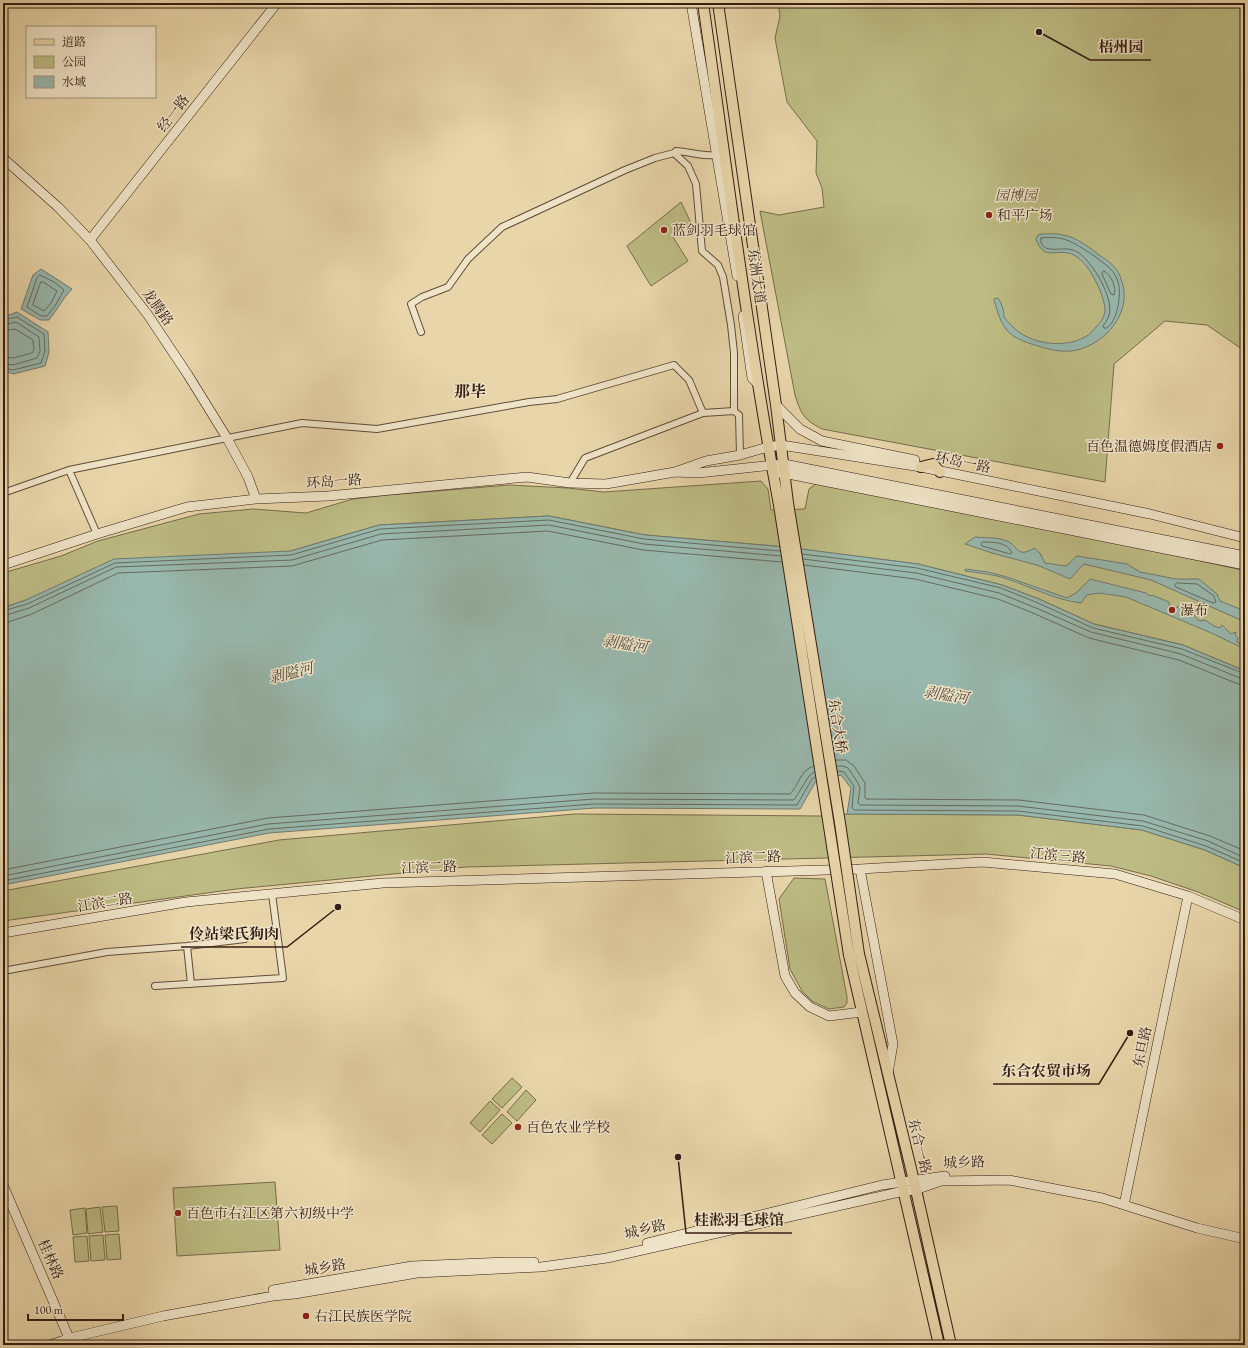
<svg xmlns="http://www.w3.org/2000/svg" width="1248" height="1348" viewBox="0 0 1248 1348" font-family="'EB Garamond','Noto Serif SC',serif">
<rect width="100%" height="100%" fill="#e8d6aa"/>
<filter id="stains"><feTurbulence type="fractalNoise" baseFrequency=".005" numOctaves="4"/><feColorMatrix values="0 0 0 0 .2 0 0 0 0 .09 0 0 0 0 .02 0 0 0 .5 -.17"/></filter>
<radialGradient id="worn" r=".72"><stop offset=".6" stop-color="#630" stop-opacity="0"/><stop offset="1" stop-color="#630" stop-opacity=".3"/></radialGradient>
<path fill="#bdbc84" stroke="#786c4c" d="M778,3H1245V347L1242,349L1207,325L1165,321L1114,364L1105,482L822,429C804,420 801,414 795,395L760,211L779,215L824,207L822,188L816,173L817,141L787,102L775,38L780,16Z
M681,202L691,223L673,237L688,261L651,286L627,246Z
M761,481L768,489L771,510L805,509L809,489L817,483L1109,541L1242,570L1245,571V671L1183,645L1094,624L1039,599L1002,585L918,564L774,546L645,535L549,516L379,525L291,551L26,600L3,608V573L61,556L98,541L199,514L253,509L306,513L353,499L388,495L509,485L567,488L604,492Z
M575,814L820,816L847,814L1018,815L1142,830L1205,850L1245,868V912L1198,892L1151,876L1111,866L986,854L466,867L236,889L3,921V891L279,840Z
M794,878L825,879L847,997V1003L844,1007L829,1009L812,1001L802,991L790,969L779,899Z
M512,1078L522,1087L502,1108L492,1099Z
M526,1090L536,1100L517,1121L507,1112Z
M490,1101L500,1110L480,1132L470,1123Z
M502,1114L512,1123L492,1144L482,1135Z
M275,1182L280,1250L177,1256L173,1188Z
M117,1206L119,1231L105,1232L102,1207Z
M100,1207L103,1232L88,1234L86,1209Z
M85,1208L87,1233L73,1235L70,1210Z
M119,1234L121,1259L107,1260L105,1235Z
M103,1235L105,1260L91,1261L89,1236Z
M87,1236L89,1261L75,1262L73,1237Z"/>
<path fill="#98b8ae" stroke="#707a70" d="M1041,234C1048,234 1056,233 1063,235C1077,237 1091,249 1102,257C1107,260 1112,264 1116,269C1120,273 1121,280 1123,285C1130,315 1105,343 1077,350C1064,353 1050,350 1038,346C1007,337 1002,330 994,299L998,298C1000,301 1002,305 1003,309C1004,312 1003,316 1005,318C1006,321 1011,324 1013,327C1030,344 1063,349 1085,337C1089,335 1093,331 1096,327C1103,320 1107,313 1104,303C1100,287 1086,256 1068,253C1052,250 1044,260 1036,239L1038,235Z
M41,269L72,289C63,298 57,310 49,320H40L21,309L33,275Z
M17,312L48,332L49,352L45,366L13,374L3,370V317Z
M549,516L645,535L786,547L918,564L1002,585L1039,599L1094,624L1183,645L1245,671V868L1205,850L1142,830L1018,815L847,814L851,788L841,775L816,781L800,809L595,808L269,833L3,885V608L26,600L114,559L291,551L379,525Z
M975,537C985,538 997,537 1007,541C1019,546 1017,559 1034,548L1040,553L1045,563L1066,566L1077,556L1127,564L1140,572L1176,579H1199L1217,594L1220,601L1245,611V622L1151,580L1084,564L1070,579L1037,565L992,553L965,544Z
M965,569L988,572L1007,577L1067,598L1076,593L1090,579L1146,593L1150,596L1152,595L1169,602V605L1177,608L1178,606L1194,615L1199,621L1205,620L1214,626L1220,628L1222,625L1231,634L1236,632L1235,635L1238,638L1237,642L1245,646V649L1209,632L1126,597L1099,593L1087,595L1081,603C1055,600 1032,587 1007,579C994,574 979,573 965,571Z"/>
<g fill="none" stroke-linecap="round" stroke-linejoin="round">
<path stroke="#666a60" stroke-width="1" d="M1041,238C1049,237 1061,237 1069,241C1079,245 1108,264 1114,273C1121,284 1120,295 1118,306C1116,315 1114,322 1107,328H1104L1103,326C1105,323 1108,319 1109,315C1114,298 1093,263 1079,253C1076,251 1071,249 1067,249C1059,248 1039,254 1041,238Z
M1104,271C1111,275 1117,287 1114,295L1111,294L1102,274Z
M40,275L54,282L64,290L55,306L47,316H41L27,307L37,278Z
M41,282H43L57,291L51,303L44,311L33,305Z
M3,320L17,317L44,334L45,351L41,363L13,370L3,368
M3,325L16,322L39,337L40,351L37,358L13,365L3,363
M3,331L15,329L33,340L34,350L32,353L13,358L3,357
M983,542C993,542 1008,542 1012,553L1010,554L982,546L981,544Z
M802,554L917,568L1001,588L1038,603L1093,628L1182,649L1245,674
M803,559L916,573L999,593L1036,608L1091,632L1181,654L1240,678L1245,679
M804,565L915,579L998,599L1033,613L1089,638L1179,660L1238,684L1245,685
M1177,583L1197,584L1214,596L1216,602L1213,603L1176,587L1175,585Z
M3,611L27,604L115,563L291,555L380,529L549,520L644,539L780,551
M3,616L29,608L116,567L292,560L381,534L549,525L644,544L781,556
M3,622H8L32,614L118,573L292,566L382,540L548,531L643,550L782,562
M836,760H846L854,766L865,783V797L866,799L1019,800L1144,815L1210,836L1245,851
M837,766H843L848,768L858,783L860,788L858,803L860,805L1018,806L1143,821L1208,841L1245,858
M838,771L844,772L854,786L852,808L854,810L1018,811L1143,826L1206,846L1245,863
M3,870L268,818L594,793L790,794C799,785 800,770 814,766
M3,876L268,824L594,799L794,800L809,776L814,772
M3,881L269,829L594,804L797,805L812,779L815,777"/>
<defs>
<path id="street" d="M719,155C705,157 691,152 676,151L674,153L688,166L696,184L702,251L718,265L723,277L731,325L734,353V411
M421,332L411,304L422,297L448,287L468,259L502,227L625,170L655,158L674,153
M69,470L302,423L377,429L529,402L557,399L674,365L689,380L703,413L734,411L739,415L740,455
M570,483L585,458L703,413
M3,493L69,470L97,534
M187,946L245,939
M3,971L107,952L187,946L191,984
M155,986L283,978L272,894"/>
<path id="secondary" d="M691,3L737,276
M3,158L58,207L90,240L148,315L188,375L227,438L248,477L256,499
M90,240L277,3
M743,316L752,378L758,384
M776,405L800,429L822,441L915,460
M773,473H783L1245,565
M1245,538L1150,514L921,467L781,445L768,447L740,455L706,461L675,472L698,473L784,464L1245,556
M3,565L97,534L187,507L256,499L328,496L527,477L570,483L606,484L675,472
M860,869L893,1044L888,1073
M766,871L785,976L795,993L810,1007L829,1016L862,1012
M3,933L186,902L383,883L860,869L983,862L1115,874L1188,896L1245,920
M3,1185L72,1345
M1124,1205L1188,896
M647,1243L882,1185L945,1176
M273,1290L412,1266L506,1262H534
M50,1345L70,1338L163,1316L273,1296L295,1294L417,1273L541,1267L607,1258L904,1191L915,1190L941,1181L1009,1180L1102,1198L1197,1228L1245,1239"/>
<path id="primary" d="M703,3C727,170 748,339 779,505
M718,3L776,405L788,503
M921,467L933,464L940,472
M859,954L914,1181L951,1345
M849,955L939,1345"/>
</defs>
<use href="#street" stroke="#614b39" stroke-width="8"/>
<use href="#secondary" stroke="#341d13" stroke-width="10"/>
<use href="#primary" stroke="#341d13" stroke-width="12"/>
<use href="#street" stroke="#f0e4c8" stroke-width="6"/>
<use href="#secondary" stroke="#f0e4c8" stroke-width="9"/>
<use href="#primary" stroke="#e8d6aa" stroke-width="10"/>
<defs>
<path id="primary-bridge" d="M788,503L840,823L859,954
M779,505L849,955"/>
</defs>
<use href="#primary-bridge" stroke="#341d13" stroke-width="12" stroke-linecap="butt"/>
<use href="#primary-bridge" stroke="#e8d6aa" stroke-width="10"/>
</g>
<g fill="#8f2418" stroke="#f0e4c8" stroke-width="1.5">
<circle cx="989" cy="215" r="4"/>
<circle cx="664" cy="230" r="4"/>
<circle cx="1220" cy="446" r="4"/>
<circle cx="1172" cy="610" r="4"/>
<circle cx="518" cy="1127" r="4"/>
<circle cx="178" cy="1213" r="4"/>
<circle cx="306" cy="1316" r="4"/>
</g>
<g text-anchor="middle" stroke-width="3" stroke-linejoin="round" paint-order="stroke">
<g font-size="14" fill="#341d13" stroke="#f0e4c8">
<text transform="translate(173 113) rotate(-52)" y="5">经一路</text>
<text transform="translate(757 276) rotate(82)" y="5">东洲大道</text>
<text transform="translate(158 307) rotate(54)" y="5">龙腾路</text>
<text transform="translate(963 462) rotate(12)" y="5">环岛一路</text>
<text transform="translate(334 481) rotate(-4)" y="5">环岛一路</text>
<text transform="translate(838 726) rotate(81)" y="5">东合大桥</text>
<text transform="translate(1058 855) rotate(5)" y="5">江滨三路</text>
<text transform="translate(753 857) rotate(-2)" y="5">江滨二路</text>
<text transform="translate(429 867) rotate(-2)" y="5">江滨二路</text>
<text transform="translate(105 902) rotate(-9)" y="5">江滨二路</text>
<text transform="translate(1142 1047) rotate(-78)" y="5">东旦路</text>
<text transform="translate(920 1146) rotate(76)" y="5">东合一路</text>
<text transform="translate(964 1162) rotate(-2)" y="5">城乡路</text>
<text transform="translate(645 1229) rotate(-14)" y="5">城乡路</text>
<text transform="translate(51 1259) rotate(66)" y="5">桂林路</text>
<text transform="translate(325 1267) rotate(-10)" y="5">城乡路</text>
</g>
<g font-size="14" font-style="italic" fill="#56452f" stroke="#f0e4c8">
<text x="1016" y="200">园博园</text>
</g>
<g font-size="14" fill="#341d13" stroke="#f0e4c8" text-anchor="start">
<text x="997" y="220">和平广场</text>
<text x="672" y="235">蓝剑羽毛球馆</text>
<text x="1212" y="451" text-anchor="end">百色温德姆度假酒店</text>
<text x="1180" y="615">瀑布</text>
<text x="526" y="1132">百色农业学校</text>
<text x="186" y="1218">百色市右江区第六初级中学</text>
<text x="314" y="1321">右江民族医学院</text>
</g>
<g font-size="15" font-style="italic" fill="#524c42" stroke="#f0e4c8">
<text transform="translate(625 644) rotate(9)" y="5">剥隘河</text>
<text transform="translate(291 673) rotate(-14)" y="5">剥隘河</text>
<text transform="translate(946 695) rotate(9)" y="5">剥隘河</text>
</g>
<g font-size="16" font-weight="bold" fill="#341d13" stroke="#f0e4c8">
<text x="470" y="397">那毕</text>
</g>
</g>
<path fill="none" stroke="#341d13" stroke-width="1.5" d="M1039 32L1090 60H1151M338 907L287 947H181M1130 1033L1099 1084H993M678 1157L686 1233H792"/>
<g fill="#341d13" stroke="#f0e4c8" stroke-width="1.5">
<circle cx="1039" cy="32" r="4"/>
<circle cx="338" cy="907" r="4"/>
<circle cx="1130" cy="1033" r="4"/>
<circle cx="678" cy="1157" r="4"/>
</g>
<g font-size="15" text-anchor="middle" font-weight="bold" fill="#341d13" stroke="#f0e4c8" stroke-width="3" stroke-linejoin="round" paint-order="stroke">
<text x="1121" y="52">梧州园</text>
<text x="234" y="939">伶站梁氏狗肉</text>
<text x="1046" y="1076">东合农贸市场</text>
<text x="739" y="1225">桂淞羽毛球馆</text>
</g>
<rect width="1248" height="1348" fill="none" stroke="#e8d6aa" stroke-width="16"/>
<rect x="4" y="4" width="1240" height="1340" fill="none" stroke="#341d13" stroke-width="2"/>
<rect x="8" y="8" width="1232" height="1332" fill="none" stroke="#341d13"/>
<rect x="26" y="26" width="130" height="72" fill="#f0e4c8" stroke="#a59480"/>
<rect x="34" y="39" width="20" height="6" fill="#e8d6aa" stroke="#a59480"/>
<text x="62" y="46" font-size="12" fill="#341d13">道路</text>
<rect x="34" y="56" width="20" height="12" fill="#bdbc84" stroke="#a59480"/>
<text x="62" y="66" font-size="12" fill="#341d13">公园</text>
<rect x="34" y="76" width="20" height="12" fill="#98b8ae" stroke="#a59480"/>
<text x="62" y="86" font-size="12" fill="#341d13">水域</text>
<path d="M28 1314v6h95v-6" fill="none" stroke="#341d13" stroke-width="2"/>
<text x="34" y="1314" font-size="12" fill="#341d13" stroke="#f0e4c8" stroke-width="3" paint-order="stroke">100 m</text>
<rect width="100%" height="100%" filter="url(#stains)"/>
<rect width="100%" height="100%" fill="url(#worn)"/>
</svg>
